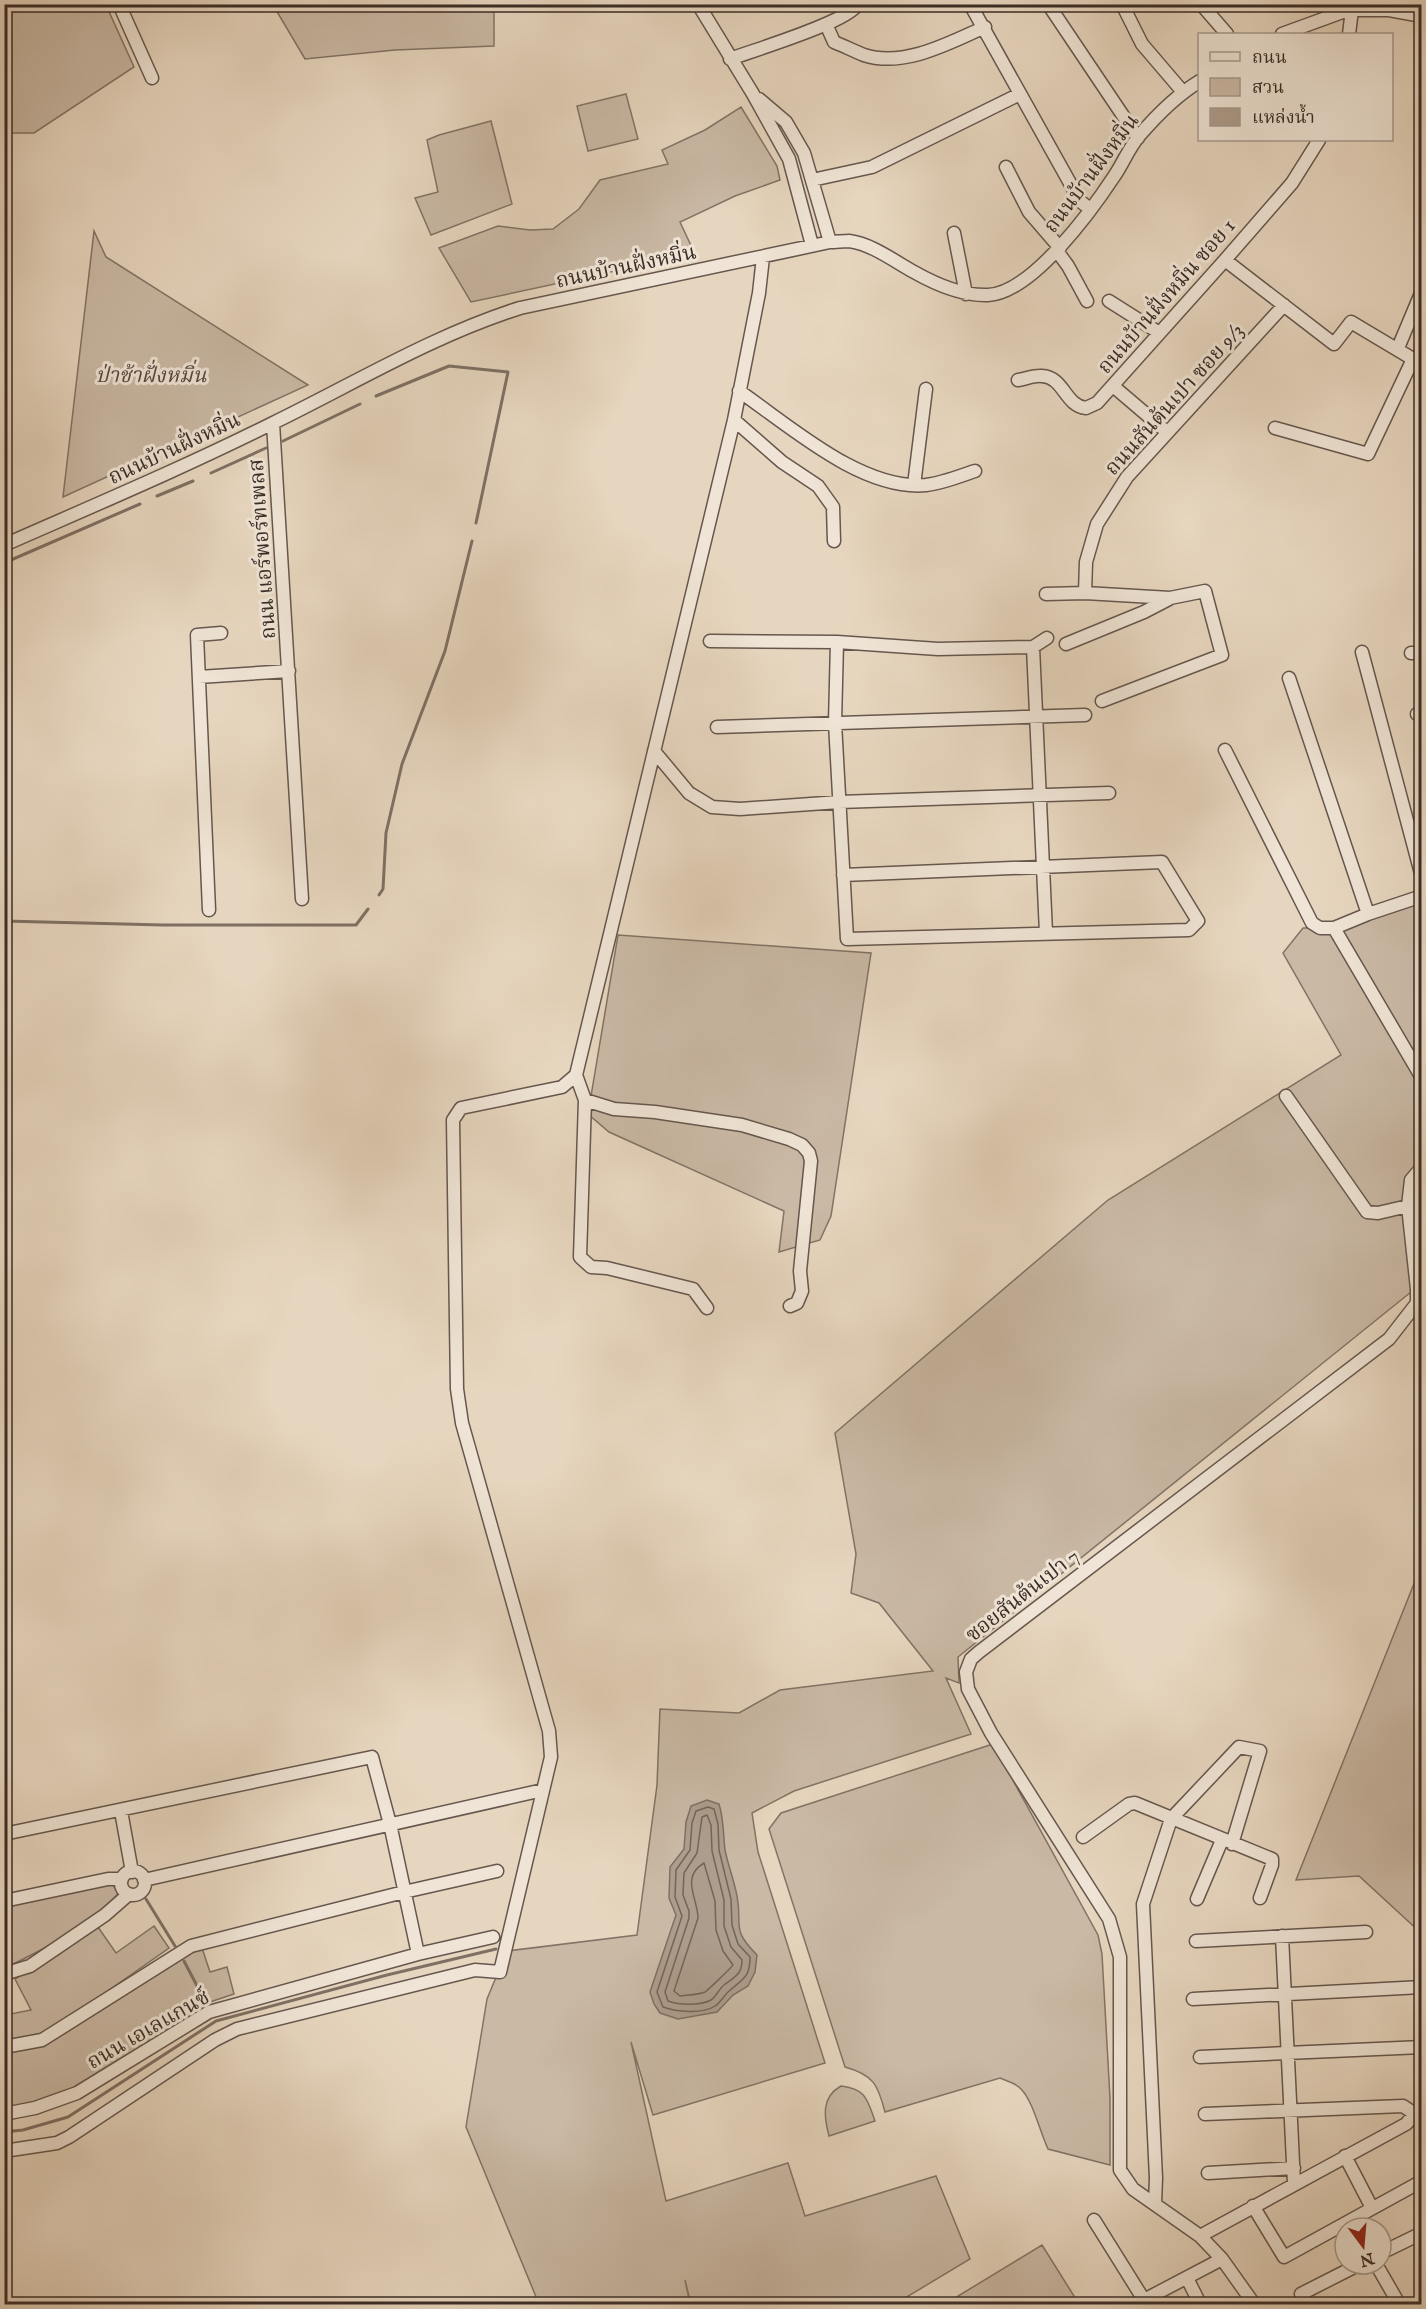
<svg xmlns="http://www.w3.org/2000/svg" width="1426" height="2309" viewBox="0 0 1426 2309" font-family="'IM FELL English','Noto Serif Thai',serif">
<rect width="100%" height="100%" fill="#e7d6bf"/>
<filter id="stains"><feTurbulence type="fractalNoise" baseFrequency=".00333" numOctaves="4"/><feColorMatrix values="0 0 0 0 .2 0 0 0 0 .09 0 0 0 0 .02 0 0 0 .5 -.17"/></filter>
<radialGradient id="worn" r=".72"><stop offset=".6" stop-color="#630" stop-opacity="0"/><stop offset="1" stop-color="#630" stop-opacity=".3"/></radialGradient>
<path fill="#cab9a5" stroke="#827366" stroke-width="1.5" d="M5,4L106,5L134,67L34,133H5Z
M273,5H494V46L395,50L305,59Z
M626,94L638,139L588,151L577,106Z
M741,107L777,166L780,180L735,196L680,222L695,254L471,302L439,248L498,226L530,230L553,229L579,209L600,180L668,164L662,150L705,130Z
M491,121L512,204L431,235L415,198L438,192L427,140L439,135Z
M94,231L106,257L308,385L63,497Z
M1421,899V1284L958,1657L959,1683L946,1678L971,1734L794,1791L752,1813L758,1852L825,2063L653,2115L631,2042L666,2201L788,2163L805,2216L936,2176L970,2259L895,2304H691L685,2280L690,2304H539L466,2127L487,1999L507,1951L637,1935L657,1785L660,1709L739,1713L780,1690L933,1671L879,1603L851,1593L856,1554L835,1433L1108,1200L1341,1055L1283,953L1303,928H1334Z
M618,935L871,953L831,1216L820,1240L779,1252L784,1211L609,1132L588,1114Z
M1421,1566L1422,1933H1421L1359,1876L1296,1880Z
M993,1744L1098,1935L1102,1954L1110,2098V2165L1048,2149C1040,2132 1033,2101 1021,2089C1016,2083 1006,2081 1000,2078L885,2112C878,2085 874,2075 845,2067L769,1829L781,1813Z
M112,1884L119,1893C89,1926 45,1949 5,1968V1907Z
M154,1926L169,1948L102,1995L39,2035L5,2041V2015L31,2010L15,1979L98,1927L116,1953Z
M202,1948L210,1972L227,1967L234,1994L201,2005L167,2031L75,2088L49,2099L5,2110L4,2051L44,2043L178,1959Z
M841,2086C866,2089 867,2099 875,2121L829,2136C824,2117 821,2097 841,2086Z
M1042,2245L1079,2304H945Z"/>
<path fill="#ad9d8c" stroke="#7f7064" stroke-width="1.5" d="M707,1800L719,1804C724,1820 723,1833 725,1850C728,1865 734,1880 737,1896C743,1926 730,1928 757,1955L755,1972L748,1986L733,1995L717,2012L678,2019L660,2013L654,2004L650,1992L676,1915L669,1898L670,1867L684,1849L686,1822L691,1806Z"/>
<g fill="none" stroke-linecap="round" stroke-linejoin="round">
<path stroke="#74655a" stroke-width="1.5" d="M708,1807L714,1809L718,1824L719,1850L731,1899L732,1925L738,1944L750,1957C750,1979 742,1979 728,1992C724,1996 720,2003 715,2006C703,2014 676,2012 663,2007L657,1992L682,1916L675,1897L676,1870L690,1850L692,1823L696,1811Z
M707,1815L711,1825L712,1851L724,1900V1926L731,1947L742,1960C742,1975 734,1977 724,1985C719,1989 716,1997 711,2000C700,2006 679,2005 668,2001L665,1992L689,1918V1911L683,1895L684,1873L697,1853L702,1817Z
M704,1863L715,1901L716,1930L723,1951L733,1965C732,1967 707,1991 705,1992C698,1995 687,1995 680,1996L674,1991L698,1918C698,1899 680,1877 704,1863Z"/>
<path stroke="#7f7064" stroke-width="3" d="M376,396L449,366L508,372L476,523
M283,441L360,404
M211,473L266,448
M157,496L193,481
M4,563L140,504
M379,895L383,889L386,833L402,764L445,651L472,541
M4,921L163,925H356L368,909
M146,1899L175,1946
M184,1961L206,2003
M4,2132L23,2130L68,2117L216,2021L387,1975L496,1949"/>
<defs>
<path id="minor" d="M119,4L152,78
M698,4L753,94L789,159L812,245
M970,4L1080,201L1090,209
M1048,4L1138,138
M1122,4L1142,44L1183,92
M1201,4L1227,34
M826,24L834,42C844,46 854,51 864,55C904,68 949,43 985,27
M1282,34L1348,10H1389L1422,16
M1349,34L1352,10
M730,59C754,50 848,22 858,4
M759,99L786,122L804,153L830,242
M1006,167L1029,212L1060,248
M812,180L872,167L1020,94
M954,233L966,294
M1057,251L1068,266L1087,301
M1225,260L1334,344L1351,322L1413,359L1422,361
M1109,301L1158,332
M1398,348L1422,291
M1018,380C1026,379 1034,375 1042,376C1064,377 1065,406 1086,408L1097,403L1225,260L1292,183L1319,140
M1113,386L1167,432
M739,391C790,426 862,491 926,485C943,483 960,476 975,471
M734,420L782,462L818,486L833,507L834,541
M273,423L302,899
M1275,428L1368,454L1413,359
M914,485L926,389
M4,545C95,505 185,467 273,423C355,383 432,336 520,308L830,242C836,242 843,241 849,241C872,244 894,261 914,272C937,285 962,296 988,295C1032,293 1092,210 1115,175C1123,163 1129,148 1139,136C1156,116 1177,95 1200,81
M1085,593L1086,562L1097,524L1127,477L1284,305
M1046,594L1085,593L1170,598L1205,591L1222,655L1102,701
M710,641L837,642L938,649L1033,647L1047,638
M837,642L835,723L847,939L1189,930L1198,921L1162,862L843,875
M1066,644L1144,612L1169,599
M1033,647L1046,933
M1362,652L1422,877
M1411,653H1422
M199,677L289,671
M1289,678L1368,914
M1417,714H1422
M717,727L1085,715
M1225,750L1312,923L1320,928H1334
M654,751L689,793L712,807L740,809L839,802L1109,793
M1422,896L1368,914L1334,928L1422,1078
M209,910L197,635L221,633
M576,1075L585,1100L580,1257L591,1267L607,1268L693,1289L707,1308
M1286,1096L1367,1212L1378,1213L1408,1206
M585,1100L614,1109L655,1112L742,1125L789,1139L802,1145L809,1153L811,1161L800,1271L802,1291L797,1303L790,1306
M121,1811L132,1872
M4,1834L372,1757L390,1824L418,1954
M1083,1837L1129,1804L1135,1803L1272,1859V1865L1260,1898
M121 1883a12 12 0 1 1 24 0a12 12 0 1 1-24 0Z
M144,1880L543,1790
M1197,1899L1222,1840
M4,1901L108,1879H122
M1282,1936L1294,2183
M1196,1941L1366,1932
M4,1974L30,1966L105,1915L129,1894
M1193,1999L1422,1987
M4,2047L42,2040L191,1946L404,1892L497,1871
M1200,2057L1422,2047
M4,2114L35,2108L77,2093L209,2012L418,1954L493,1937
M4,2151L57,2143L69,2137L215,2040L237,2029L475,1970L500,1972L551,1757L549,1731L462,1423L457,1389L453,1120L461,1108L562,1087L576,1075L734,420L759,293L763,257
M1345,2156L1372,2208
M1208,2173L1294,2168
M1155,2204L1156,2178L1143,1904L1171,1819L1239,1747L1260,1751L1232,1844
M1253,2206L1284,2257L1422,2181
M1094,2220L1144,2300L1222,2259
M1200,2236L1406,2124L1412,2117V2112L1403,2106L1205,2114
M1381,2253L1422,2233
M1376,2264L1399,2304
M1187,2278L1200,2304
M1254,2304L1222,2259L1200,2236L1133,2189L1120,2170V1957L1109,1919L991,1733L968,1689L966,1672L971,1659L979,1652L1389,1339L1417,1303V1289L1408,1206L1411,1180L1422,1167
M1307,2304L1301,2294L1360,2264
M1416,2304L1422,2302"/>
</defs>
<use href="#minor" stroke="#66574e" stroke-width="15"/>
<use href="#minor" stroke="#efe4d5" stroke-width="12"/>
</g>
<g text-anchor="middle" stroke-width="6" stroke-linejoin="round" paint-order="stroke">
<g font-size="21" fill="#3b2d28" stroke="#efe4d5">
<text transform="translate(1091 173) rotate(-53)" y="7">ถนนบ้านฝั่งหมิ่น</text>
<text transform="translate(626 266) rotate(-12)" y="7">ถนนบ้านฝั่งหมิ่น</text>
<text transform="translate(1166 296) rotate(-49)" y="7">ถนนบ้านฝั่งหมิ่น ซอย 1</text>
<text transform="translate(1174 399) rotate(-48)" y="7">ถนนสันต้นเปา ซอย 9/3</text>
<text transform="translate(174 448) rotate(-25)" y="7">ถนนบ้านฝั่งหมิ่น</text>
<text transform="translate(262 549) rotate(-94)" y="7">ถนน แอร์พอร์ทเพลส</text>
<text transform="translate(1022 1595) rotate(-38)" y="7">ซอยสันต้นเปา 7</text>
<text transform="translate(148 2029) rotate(-30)" y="7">ถนน เอเลแกนซ์</text>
</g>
<g font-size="21" font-style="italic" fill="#584941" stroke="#efe4d5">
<text x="151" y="382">ป่าช้าฝั่งหมิ่น</text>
</g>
</g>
<rect width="1426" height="2309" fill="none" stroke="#e7d6bf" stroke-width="24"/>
<rect x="6" y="6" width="1414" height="2297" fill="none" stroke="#3b2d28" stroke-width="3"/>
<rect x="12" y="12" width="1402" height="2285" fill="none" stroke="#3b2d28" stroke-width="1.5"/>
<rect x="1198" y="33" width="195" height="108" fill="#efe4d5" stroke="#a79b90" stroke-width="1.5"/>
<rect x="1210" y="52" width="30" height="9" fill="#efe4d5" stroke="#a79b90" stroke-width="1.5"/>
<text x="1252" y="63" font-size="18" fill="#3b2d28">ถนน</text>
<rect x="1210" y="78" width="30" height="18" fill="#cab9a5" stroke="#a79b90" stroke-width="1.5"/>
<text x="1252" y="93" font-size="18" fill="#3b2d28">สวน</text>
<rect x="1210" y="108" width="30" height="18" fill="#ad9d8c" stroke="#a79b90" stroke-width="1.5"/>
<text x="1252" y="123" font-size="18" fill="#3b2d28">แหล่งน้ำ</text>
<g transform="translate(1363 2246) rotate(164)"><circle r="28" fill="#efe4d5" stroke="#a79b90" stroke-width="1.5"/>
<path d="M0-4.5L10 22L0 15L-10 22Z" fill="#8f2418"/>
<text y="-9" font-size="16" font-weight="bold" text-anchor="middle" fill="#3b2d28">N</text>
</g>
<rect width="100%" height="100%" filter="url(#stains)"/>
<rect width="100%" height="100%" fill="url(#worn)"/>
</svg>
